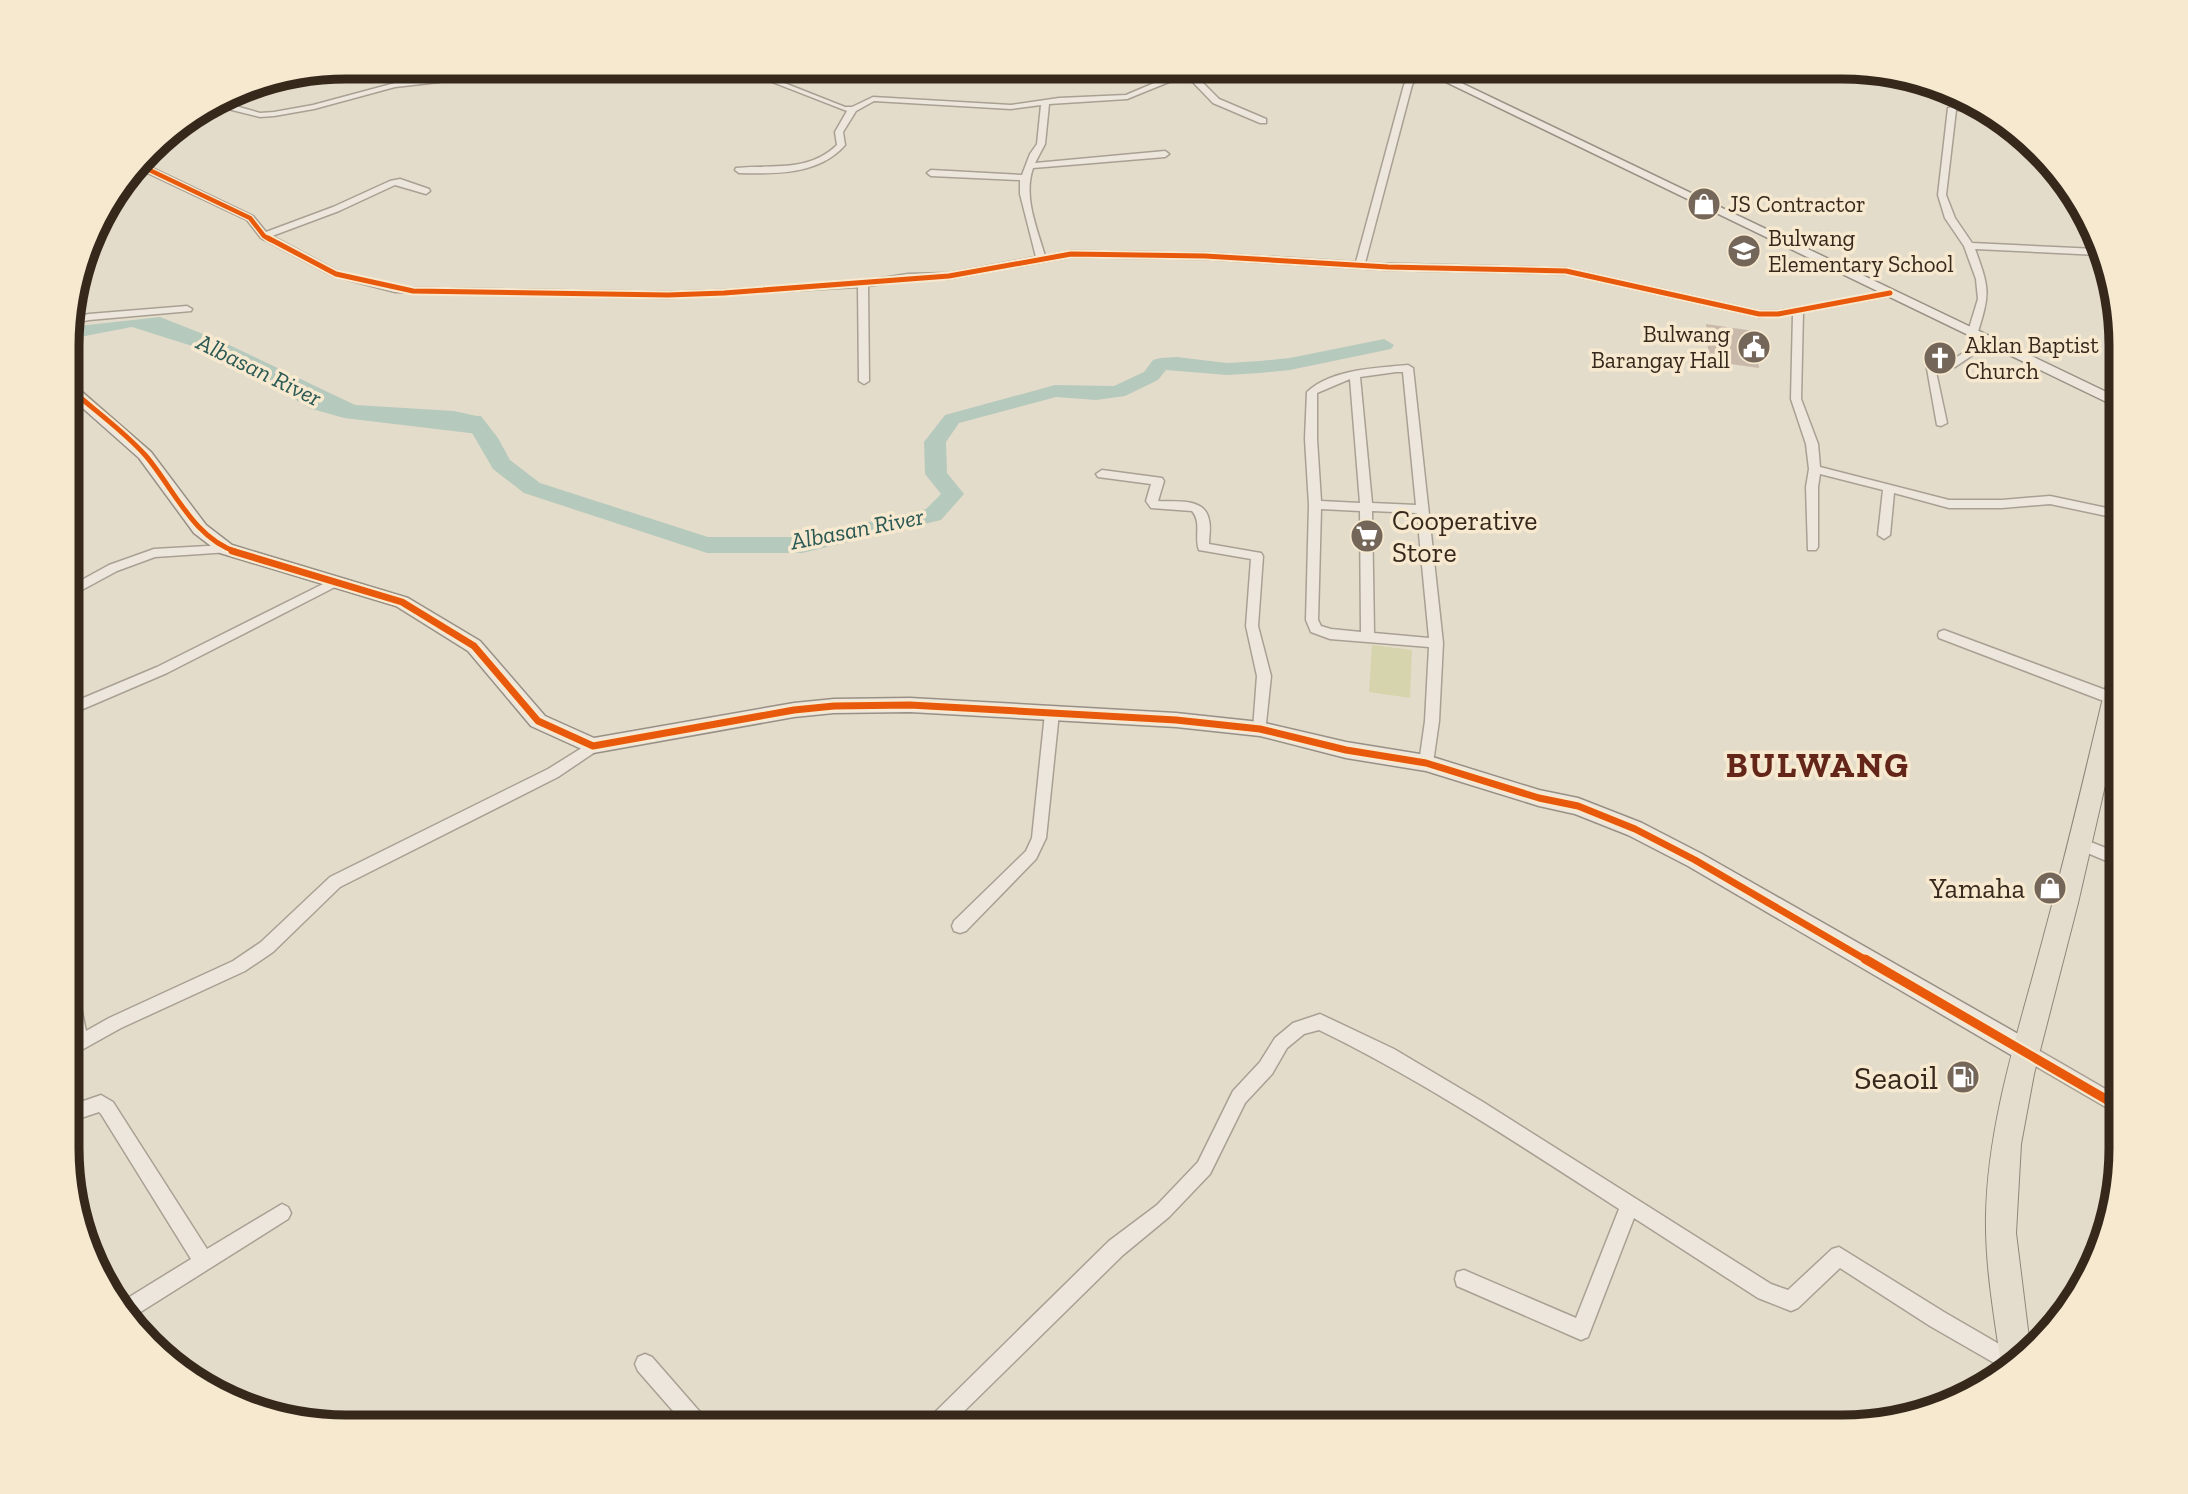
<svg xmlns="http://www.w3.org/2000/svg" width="2188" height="1494" viewBox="0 0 2188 1494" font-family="'Zilla Slab',serif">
<rect width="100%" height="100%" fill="#e4dcca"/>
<path fill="#d5d4ac" d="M1372,645L1412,650L1410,698L1369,692Z"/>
<path fill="#b6c9bd" d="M160,317L221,341L355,405L454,411L481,417L478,434L344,418L309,408L259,377L211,352L132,327L69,339V327Z"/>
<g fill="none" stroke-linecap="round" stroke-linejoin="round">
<path fill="#b6c9bd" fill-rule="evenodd" d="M1384,339L1394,345L1391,349L1290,370L1260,373L1227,375L1166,370L1158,380L1125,396L1096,400L1056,397L959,423L946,442L947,473L964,494L941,520L802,553H707L524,493L493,469L468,426L439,423L436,419L439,415L481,416L498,438L510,460L540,483L708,537H802L926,509L941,494L925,474L924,442L945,415L1055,385L1114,386L1144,372L1153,360L1160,358L1177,357L1227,363L1260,361L1290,358Z"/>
</g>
<path fill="#c8b9ab" d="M1706,324L1754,331L1759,368L1709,361Z
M1956,1063L1976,1073L1969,1093L1949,1082Z"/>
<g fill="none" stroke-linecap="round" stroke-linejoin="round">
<defs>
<path id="street" d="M479,67H490L439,82L395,87L314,109L274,116L260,117L212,105L218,101L260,113L274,112L313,105L395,83L439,78Z
M734,67H744L845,107H852L873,97L1011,105L1059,98L1126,95L1192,67H1202L1192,72L1219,99L1266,119V123H1260L1213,103L1186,75L1127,99L1049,104L1045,144L1035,163L1165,151L1169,154L1165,157L1033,168C1023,197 1037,228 1045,256L1071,251L1205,253L1356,262L1404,85L1416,67H1424L1412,85L1365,263L1566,268L1759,311H1778L1893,291L1895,293L1890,296L1803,312L1801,399L1818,444L1820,467L1949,500H2002L2050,496L2121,511V519L2050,504L2002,508H1949L1894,493L1890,535L1884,539L1878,535L1883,490L1820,474L1818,487V547L1816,550H1808L1806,487L1809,469L1806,444L1791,399L1793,314L1759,317L1566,274L1388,270L1205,259L1071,257L949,279L908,280L868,286L869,381L864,384L859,381L858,287L668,298L395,292L333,276L261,238L247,220L137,168L142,163L253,216L266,232L333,207L390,181L400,179L429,189L430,191L426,194L395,185L339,211L272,236L339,272L395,286L413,288L668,292L724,290L863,281L908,274L949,273L1036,257L1020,194V180L931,176L927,173L931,170L1022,175L1030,154L1037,144L1041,105L1011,109L874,101L856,111L843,132L845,145C819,175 775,174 739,173L735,170L736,168C772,164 808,173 837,145L835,132L847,111Z
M1957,95L1967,102L1992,113L1974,110H1956L1946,195L1955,218L1972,243L2097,249L2099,255L1975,249C1990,290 1990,293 1977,335L1972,338L1967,335L1978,299L1976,279L1964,246L1945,218L1938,195L1948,108L1961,106Z
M187,306L192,309L191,311L89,320L69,324V318L89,314Z
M1985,339L1989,340V344L1955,367H1935L1947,423L1941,426L1937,425L1926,363L1931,360L1949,362Z
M1408,365L1413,368L1443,643L1439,721L1433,763L1431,767H1421L1419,763L1425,721L1429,647L1330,639L1311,632L1306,620L1309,505L1305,439L1307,392C1332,369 1376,368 1408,365ZM1396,372H1403L1416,505L1372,503L1360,377ZM1350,379L1360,503L1321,501L1317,439V393ZM1321,509L1360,511L1361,632L1331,629L1321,626L1318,620ZM1372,511L1417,513L1429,638L1374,633Z
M1102,470L1162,478L1164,481L1158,501C1176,502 1205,497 1209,520C1211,528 1209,536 1209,544L1261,553L1263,556L1258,626L1271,676L1265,733H1255L1253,729L1257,676L1246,626L1251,559L1199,550C1194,537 1202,522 1192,511L1151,508L1146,501L1151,484L1098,477L1096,474Z
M226,545L230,546L232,549L230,552L155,557L117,571L69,597V587L109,565L154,549Z
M335,578L341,582L339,585L167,673L69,715V704L157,667Z
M1944,630L2119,695L2121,699L2114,704L2109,703L1939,638L1938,635L1939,632Z
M1052,708L1059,713L1046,838L1036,859L966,931L960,933L954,931L952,926L954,921L1026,851L1032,838L1045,713Z
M593,741L598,742L600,746L598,750L558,777L340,887L273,952L245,971L121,1028L69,1057V1040L71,1039L69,981L75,983L77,988L86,1031L109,1018L233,961L261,942L330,877L548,769Z
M2096,770L2121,778V790L2091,780L2089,776L2091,772Z
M2078,837L2121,854V867L2073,847L2071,843L2073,839Z
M1320,1014L1394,1049L1483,1102L1771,1284L1788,1290L1832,1249L1839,1247L1944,1312L2018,1355L2003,1368L1930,1326L1840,1268L1798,1308L1791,1311L1758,1298L1634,1218L1588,1337L1581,1340L1457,1286L1455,1279L1457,1272L1464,1270L1576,1318L1619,1209C1521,1146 1424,1081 1319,1030L1304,1034L1287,1048L1272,1074L1245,1103L1210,1174L1169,1217L1123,1255L948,1427H924L927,1420L1109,1241L1157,1205L1198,1162L1233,1091L1260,1062L1275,1038L1293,1023Z
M2026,1043L2121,1098V1116L2020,1057L2018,1051L2020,1045Z
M101,1095L113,1102L207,1249L282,1204L288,1207L291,1213L288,1219L131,1318L118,1304L191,1259L101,1114L99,1112L69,1122V1106Z
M645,1354L652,1357L707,1420L710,1427H687L638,1371L635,1364L638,1357Z"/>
<path id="secondary" d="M1415,67H1428L2121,399V409Z
M69,384L74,385L151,452L206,525L232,545L408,598L480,641L545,716L594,738L794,703L834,699L910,698L1176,713L1260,722L1346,742L1426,755L1539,790L1578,798L1642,823L1702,854L2034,1043L2038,1051L2034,1059L2026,1062L2018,1059L1688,866L1628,835L1575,814L1539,806L1426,771L1346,758L1260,736L1176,727L910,712L834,713L794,717L593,753L586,751L531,726L468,651L396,606L220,553L194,533L139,458L69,396Z"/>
<path id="primary" d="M2121,660V716L2078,903L2034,1074L2021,1144L2016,1233L2030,1346L2004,1367L2000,1357C1993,1310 1985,1262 1986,1215C1988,1119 2020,1027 2044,935C2068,847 2089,757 2110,668L2113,662Z"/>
</defs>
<use href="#street" stroke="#a9a094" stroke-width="3"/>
<use href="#secondary" stroke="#989084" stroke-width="3"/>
<use href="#primary" stroke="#8e867a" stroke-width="2"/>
<use href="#street" fill="#ece6dc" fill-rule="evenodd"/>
<use href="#secondary" fill="#ece6dc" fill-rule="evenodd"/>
<use href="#primary" fill="#e4dccd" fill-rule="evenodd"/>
<defs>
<path id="cycleway-far3" d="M139,165L250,218L264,236L271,240"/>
<path id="cycleway-far2" d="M268,238L336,274L413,291L668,295L724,293L949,276L1071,254L1205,256L1388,267L1566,271L1759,314H1778L1890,293
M69,388C94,410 124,431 146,456C174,489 194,539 237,552"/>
<path id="cycleway-far1" d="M232,551L402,602L474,646L538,721L593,746L794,710L834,706L910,705L1176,720L1260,729L1346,750L1426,763L1539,798L1578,806L1635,829L1695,860L1868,961"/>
<path id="cycleway" d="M1865,959L2121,1108"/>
</defs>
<use href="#cycleway-far3" stroke="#f6e9cf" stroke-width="7"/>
<use href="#cycleway-far2" stroke="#f6e9cf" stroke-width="9"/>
<use href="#cycleway-far1" stroke="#f6e9cf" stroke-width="11"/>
<use href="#cycleway" stroke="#f6e9cf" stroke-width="13"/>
<use href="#cycleway-far3" stroke="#e8590c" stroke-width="4.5"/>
<use href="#cycleway-far2" stroke="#e8590c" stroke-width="5"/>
<use href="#cycleway-far1" stroke="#e8590c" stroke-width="7"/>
<use href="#cycleway" stroke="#e8590c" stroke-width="9"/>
</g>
<defs>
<symbol id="shop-disc" viewBox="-11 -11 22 22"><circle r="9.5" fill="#746759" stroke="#f6e9cf"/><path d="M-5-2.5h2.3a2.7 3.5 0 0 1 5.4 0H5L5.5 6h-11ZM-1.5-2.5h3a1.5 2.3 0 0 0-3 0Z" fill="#fff"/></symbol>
<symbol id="school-disc" viewBox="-11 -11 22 22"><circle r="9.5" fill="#746759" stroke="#f6e9cf"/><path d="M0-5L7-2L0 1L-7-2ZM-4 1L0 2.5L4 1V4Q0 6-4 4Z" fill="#fff"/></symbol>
<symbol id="civic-disc" viewBox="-11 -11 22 22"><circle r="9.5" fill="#746759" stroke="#f6e9cf"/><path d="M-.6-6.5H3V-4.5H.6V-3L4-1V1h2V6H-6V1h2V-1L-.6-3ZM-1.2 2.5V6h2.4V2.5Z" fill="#fff"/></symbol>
<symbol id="church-disc" viewBox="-11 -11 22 22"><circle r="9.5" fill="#746759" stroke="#f6e9cf"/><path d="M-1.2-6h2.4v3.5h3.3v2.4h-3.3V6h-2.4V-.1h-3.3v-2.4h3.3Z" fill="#fff"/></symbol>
<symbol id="supermarket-disc" viewBox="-11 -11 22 22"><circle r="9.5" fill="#746759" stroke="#f6e9cf"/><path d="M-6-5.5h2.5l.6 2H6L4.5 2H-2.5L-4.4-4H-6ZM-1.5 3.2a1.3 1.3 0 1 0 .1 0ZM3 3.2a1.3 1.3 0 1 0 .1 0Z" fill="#fff"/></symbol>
<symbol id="fuel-disc" viewBox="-11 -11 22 22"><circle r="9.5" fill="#746759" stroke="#f6e9cf"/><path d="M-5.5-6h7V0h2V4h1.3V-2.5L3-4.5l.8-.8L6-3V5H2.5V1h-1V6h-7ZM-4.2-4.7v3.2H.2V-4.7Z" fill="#fff"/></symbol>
</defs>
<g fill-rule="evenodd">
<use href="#shop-disc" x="1685" y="185" width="38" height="38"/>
<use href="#school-disc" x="1725" y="232" width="38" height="38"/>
<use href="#civic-disc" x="1735" y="328" width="38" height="38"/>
<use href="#church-disc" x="1921" y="339" width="38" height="38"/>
<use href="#supermarket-disc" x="1348" y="517" width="38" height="38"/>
<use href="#shop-disc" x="2031" y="869" width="38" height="38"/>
<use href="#fuel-disc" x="1944" y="1058" width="38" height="38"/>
</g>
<g text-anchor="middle" stroke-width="7" stroke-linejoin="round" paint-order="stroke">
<g font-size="23" fill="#37281c" stroke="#f6e9cf" text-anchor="start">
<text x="1728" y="212">JS Contractor</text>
<text x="1768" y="246">Bulwang<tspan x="1768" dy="26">Elementary School</tspan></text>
<text x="1730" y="342" text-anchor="end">Bulwang<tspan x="1730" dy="26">Barangay Hall</tspan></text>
<text x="1965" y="353">Aklan Baptist<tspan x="1965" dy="26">Church</tspan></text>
</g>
<g font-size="24" font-style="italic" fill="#2a5853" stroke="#f6e9cf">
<text transform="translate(259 370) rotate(26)" y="8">Albasan River</text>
<text transform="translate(857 529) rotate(-11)" y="8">Albasan River</text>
</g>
<g font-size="28" fill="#37281c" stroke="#f6e9cf" text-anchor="start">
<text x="1392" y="530">Cooperative<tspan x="1392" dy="32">Store</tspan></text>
<text x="2025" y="898" text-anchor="end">Yamaha</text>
</g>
<g font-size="33" fill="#37281c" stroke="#f6e9cf" text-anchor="end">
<text x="1938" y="1089">Seaoil</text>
</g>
<g font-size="35" font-weight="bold" letter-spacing="2" fill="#65261a" stroke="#f6e9cf">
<text x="1818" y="777">BULWANG</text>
</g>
</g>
<path d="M0 0H2188V1494H0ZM346 79H1842A267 267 0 0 1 2109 346V1148A267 267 0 0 1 1842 1415H346A267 267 0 0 1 79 1148V346A267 267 0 0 1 346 79Z" fill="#f6e9cf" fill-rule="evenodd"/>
<path fill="none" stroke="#37281c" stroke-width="9" d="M346 79H1842A267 267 0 0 1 2109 346V1148A267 267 0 0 1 1842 1415H346A267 267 0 0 1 79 1148V346A267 267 0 0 1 346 79Z"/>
</svg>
